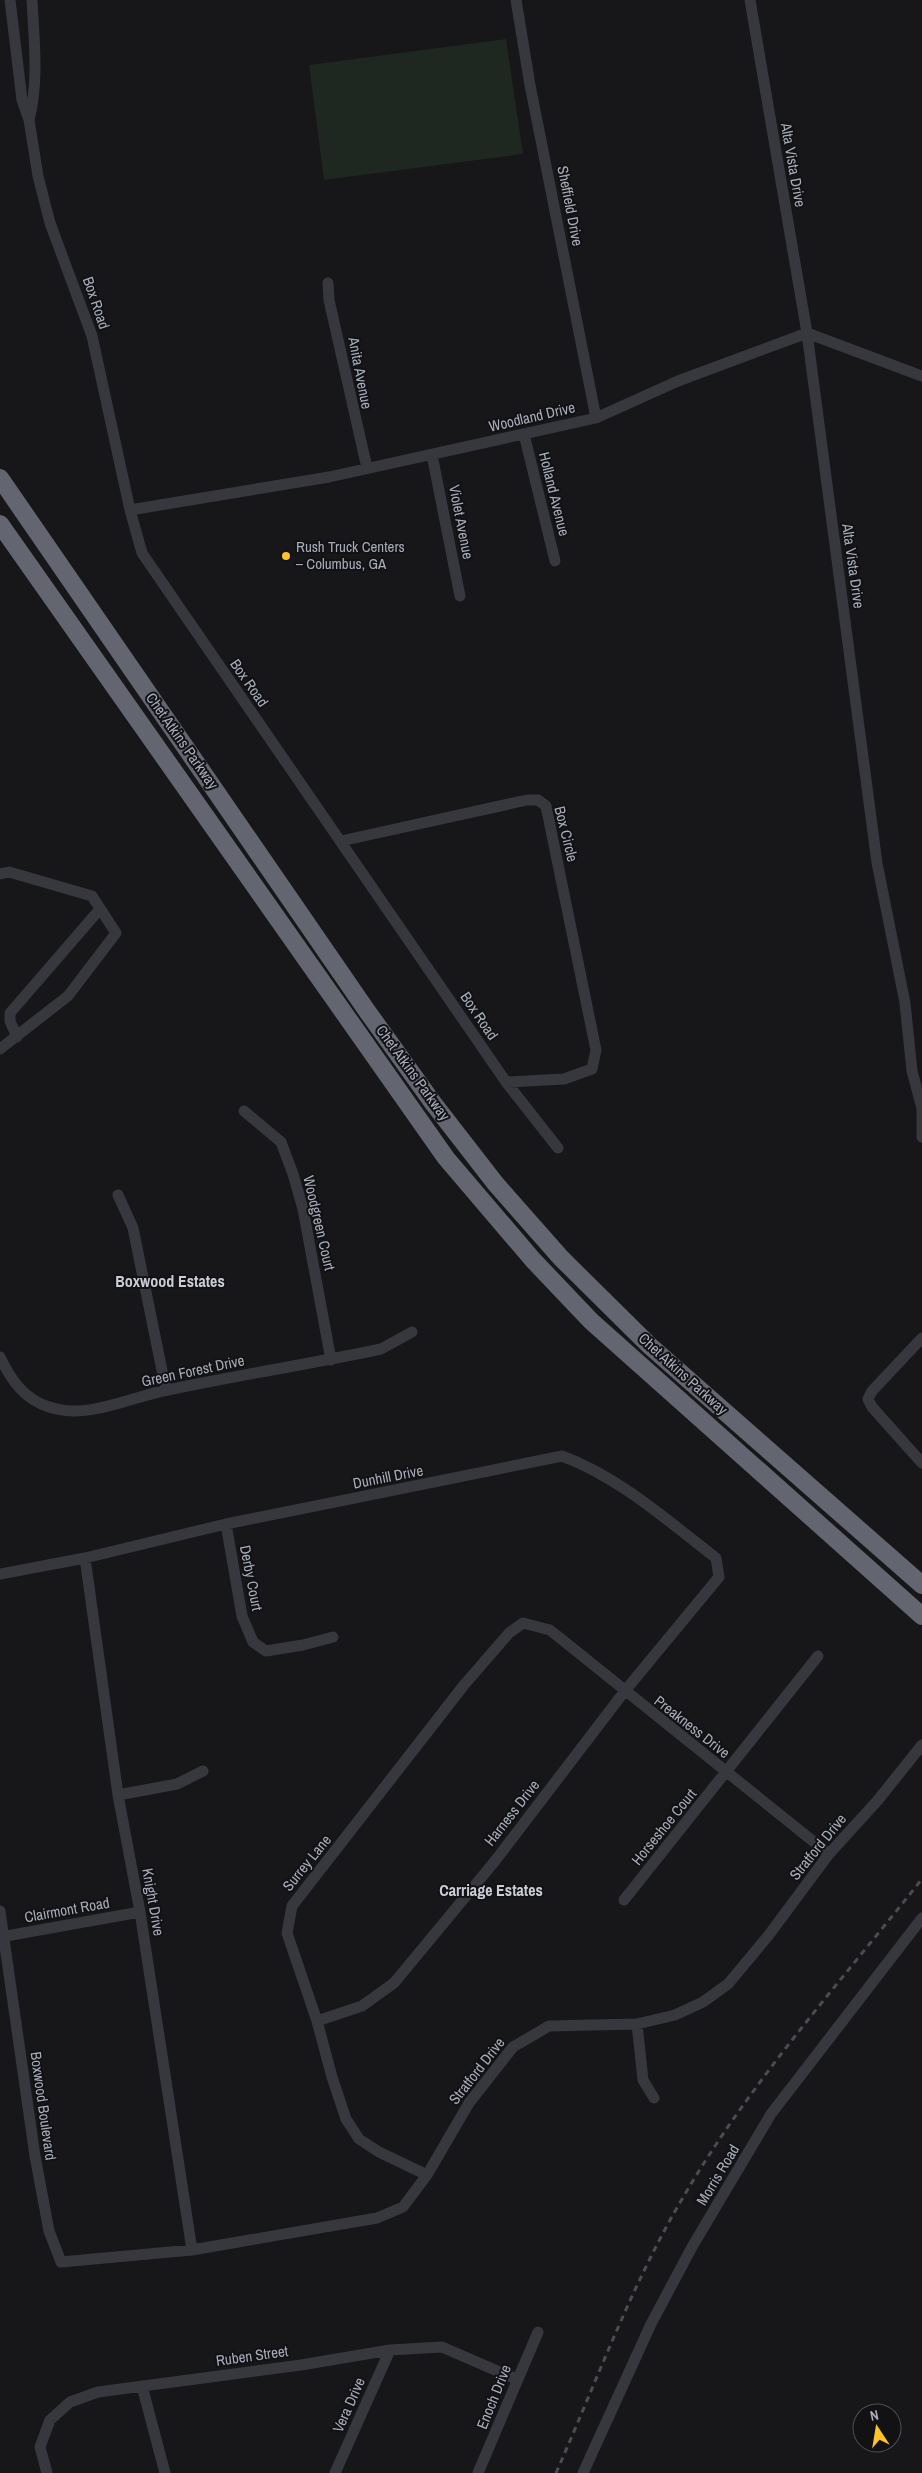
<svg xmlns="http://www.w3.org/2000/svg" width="922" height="2473" viewBox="0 0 922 2473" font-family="'Archivo Narrow',sans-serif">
<rect width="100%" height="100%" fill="#171619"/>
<path fill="#1e2720" d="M506,39L523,154L324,180L309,65Z"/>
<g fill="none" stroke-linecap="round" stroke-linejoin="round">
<path stroke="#37383e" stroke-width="11" d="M10,0L22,100L29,120L38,176L50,223L92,336L130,510L142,553L506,1082L564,1079L592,1069L596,1050L546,806L538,800H527L341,841
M516,0L530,85L596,418
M750,0L807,333L877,863L905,1003L912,1071L922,1108V1137
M29,120C39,81 34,40 32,0
M328,283L329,300L367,468
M524,434L555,561
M432,455L460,596
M130,510L329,477L596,418L678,381L807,333L922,376
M0,874L9,872L92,896L116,933L68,996L0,1049
M17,1037L10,1021V1013L100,909
M506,1082L558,1148
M244,1111L281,1142L293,1174L303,1209L331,1360
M118,1195L133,1228L166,1390
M922,1338L872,1391L868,1399L872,1407L922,1463
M0,1357C11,1380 24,1399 49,1407C88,1420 130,1397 168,1390C239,1375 310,1364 381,1349L412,1332
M226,1524L242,1616L253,1642L266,1651L303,1645L333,1637
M85,1558L118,1795L140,1912L192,2250
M0,1574L85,1558L226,1524L562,1456C619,1477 668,1521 716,1558L719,1577L624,1692L495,1861L394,1983L362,2006L317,2021
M118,1795L177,1784L203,1771
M624,1900L818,1656
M0,1911L35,2156L49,2231L61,2262L192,2250L377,2218L403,2207L427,2175L469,2103L513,2047L549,2026L637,2024L675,2015L703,2002L728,1984L768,1936L829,1854L878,1800L922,1745
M0,1937L140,1912
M637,2024L643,2080L654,2098
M427,2175L379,2152L359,2139L346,2119L332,2077L317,2021L287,1933L292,1906L464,1685L509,1633L523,1623L550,1630L829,1854
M142,2386L165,2473
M47,2473L40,2447L50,2420L70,2402L98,2392L301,2365L390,2350L442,2347L516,2379
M335,2473L390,2350
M478,2473L538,2332
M583,2473L651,2324L692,2247L771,2114L922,1918"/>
<path stroke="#636570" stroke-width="18" d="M0,478L367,1011L433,1103L495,1183L561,1258L650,1346L922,1585
M0,524L446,1158L533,1260L591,1321L922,1616"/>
<path stroke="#4a4c53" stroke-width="3" stroke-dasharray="6 5" stroke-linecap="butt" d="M556,2473C598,2378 634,2278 688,2189C754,2078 842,1980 922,1879"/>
</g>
<circle fill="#ffc228" stroke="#121114" stroke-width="2" cx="286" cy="556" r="5"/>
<g text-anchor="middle" stroke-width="4" stroke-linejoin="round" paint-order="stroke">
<g font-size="15" fill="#a7acba" stroke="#121114">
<text transform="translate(793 165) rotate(80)" y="5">Alta Vista Drive</text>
<text transform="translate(570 206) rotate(79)" y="5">Sheffield Drive</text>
<text transform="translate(96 303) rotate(71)" y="5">Box Road</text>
<text transform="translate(360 373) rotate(79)" y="5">Anita Avenue</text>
<text transform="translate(532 417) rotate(-13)" y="5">Woodland Drive</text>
<text transform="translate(554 494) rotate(76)" y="5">Holland Avenue</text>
<text transform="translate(461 522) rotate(79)" y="5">Violet Avenue</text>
<text transform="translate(853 566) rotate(82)" y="5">Alta Vista Drive</text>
<text transform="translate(249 683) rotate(55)" y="5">Box Road</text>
<text transform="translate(182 741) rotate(55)" y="5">Chet Atkins Parkway</text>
<text transform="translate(566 834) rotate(76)" y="5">Box Circle</text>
<text transform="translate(479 1016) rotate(56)" y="5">Box Road</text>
<text transform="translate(413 1073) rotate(54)" y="5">Chet Atkins Parkway</text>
<text transform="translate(319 1223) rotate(77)" y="5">Woodgreen Court</text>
<text transform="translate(193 1371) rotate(-12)" y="5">Green Forest Drive</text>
<text transform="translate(683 1374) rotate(42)" y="5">Chet Atkins Parkway</text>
<text transform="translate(388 1477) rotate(-11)" y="5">Dunhill Drive</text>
<text transform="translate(251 1578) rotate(79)" y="5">Derby Court</text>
<text transform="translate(692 1727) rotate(38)" y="5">Preakness Drive</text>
<text transform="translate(512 1813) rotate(-52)" y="5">Harness Drive</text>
<text transform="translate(664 1827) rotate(-51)" y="5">Horseshoe Court</text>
<text transform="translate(818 1847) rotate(-51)" y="5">Stratford Drive</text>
<text transform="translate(307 1863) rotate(-51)" y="5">Surrey Lane</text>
<text transform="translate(153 1902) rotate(80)" y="5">Knight Drive</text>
<text transform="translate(67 1910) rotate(-10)" y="5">Clairmont Road</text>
<text transform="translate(477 2071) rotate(-52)" y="5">Stratford Drive</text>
<text transform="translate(43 2106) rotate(82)" y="5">Boxwood Boulevard</text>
<text transform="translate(718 2175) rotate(-59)" y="5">Morris Road</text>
<text transform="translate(252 2356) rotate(-8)" y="5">Ruben Street</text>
<text transform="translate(494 2397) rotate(-68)" y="5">Enoch Drive</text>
<text transform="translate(349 2405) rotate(-66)" y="5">Vera Drive</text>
</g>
<g font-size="15" fill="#a7acba" stroke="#121114" text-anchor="start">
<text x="296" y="552">Rush Truck Centers<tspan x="296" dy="17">– Columbus, GA</tspan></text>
</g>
<g font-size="16" font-weight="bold" fill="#c9ccd6" stroke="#121114">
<text x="170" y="1287">Boxwood Estates</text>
<text x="491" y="1896">Carriage Estates</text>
</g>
</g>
<g transform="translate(877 2428) rotate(348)"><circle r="24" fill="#121114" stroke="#4e4f56"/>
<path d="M0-4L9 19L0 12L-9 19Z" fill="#ffc228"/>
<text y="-8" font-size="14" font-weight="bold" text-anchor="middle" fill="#a7acba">N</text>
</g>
</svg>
